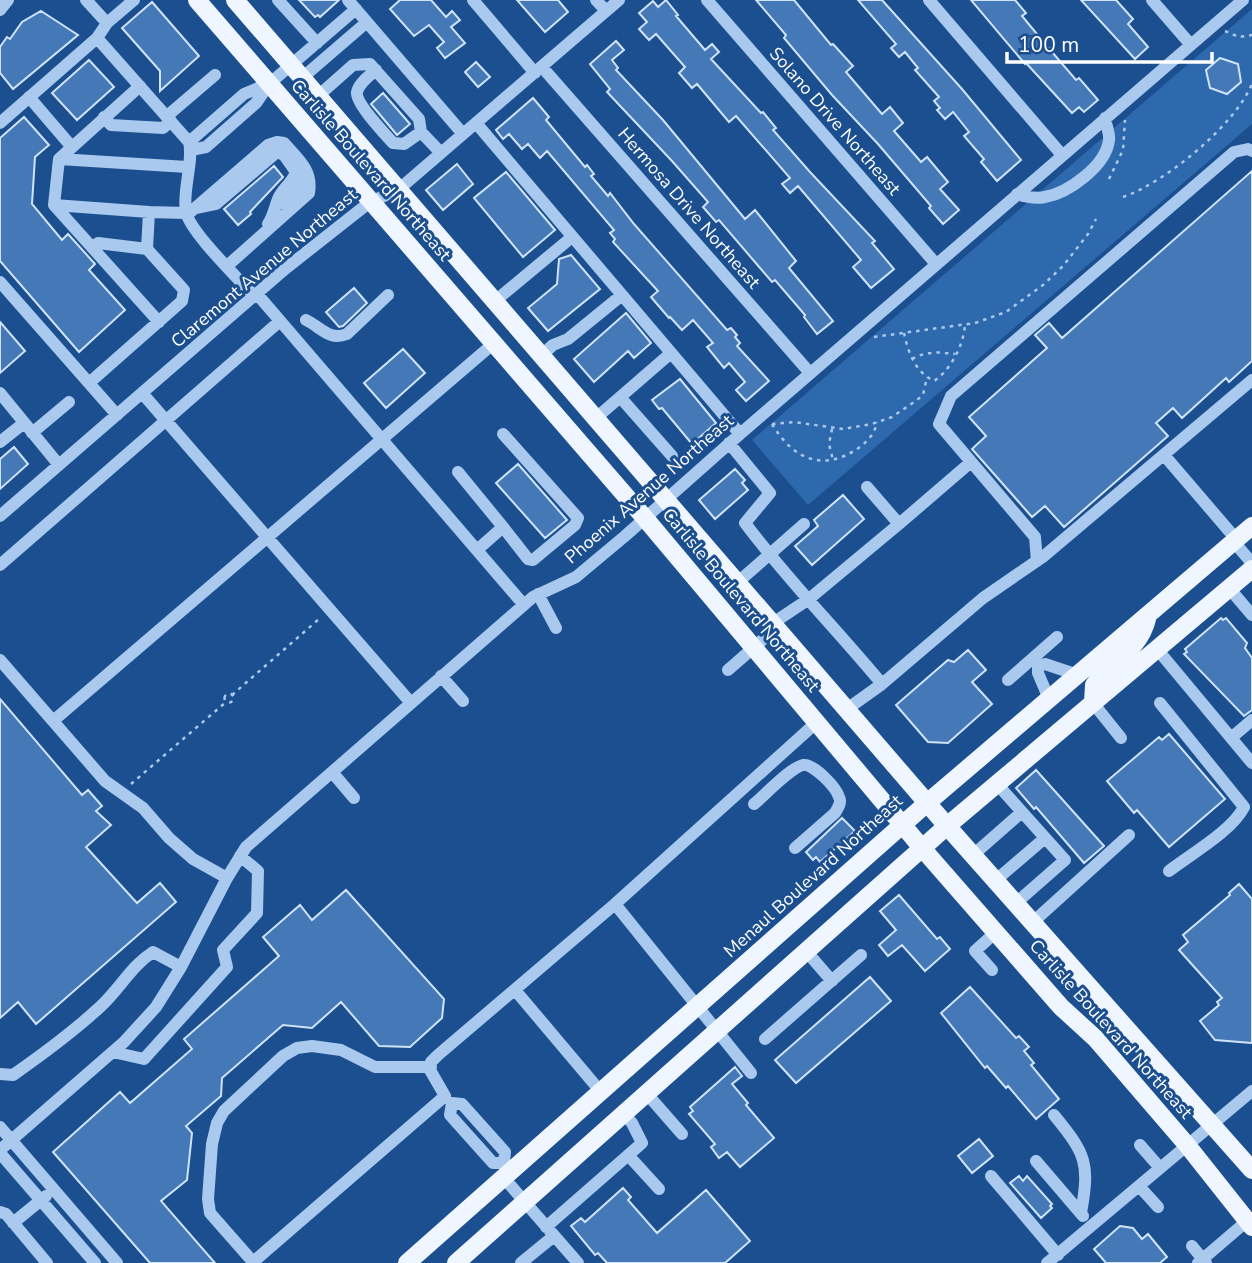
<svg xmlns="http://www.w3.org/2000/svg" width="1252" height="1263" viewBox="0 0 1252 1263" font-family="'Nunito Sans',sans-serif">
<rect width="100%" height="100%" fill="#1b4f8f"/>
<path fill="#2e69ad" d="M1252,9V124L808,505L752,440Z"/>
<path fill="#4478b7" stroke="#cfe3fa" stroke-width="2" d="M299,0H339L320,17L318,15L315,17Z
M400,0H431L446,17L452,11L460,20L451,27L465,43L445,58L437,48L444,42L429,25L414,36L390,9Z
M517,0H558L568,12L545,32Z
M666,0L678,15L676,16L705,50L712,44L719,52L711,59L761,113L763,112L776,128L773,130L810,172L875,241L872,243L894,269L871,288L853,267L861,260L798,186L790,193L782,184L790,178L736,116L729,122L697,84L692,88L679,73L685,67L656,34L649,40L639,29L647,22L639,13L653,1L658,7Z
M756,0H794L831,45L833,44L853,66L846,72L882,114L890,107L903,123L894,131L921,162L927,157L948,182L940,189L959,210L943,224L929,208L931,206L878,144L832,95L784,38L786,35Z
M858,0H882L962,89L1021,160L997,181L981,162L984,159L964,136L969,132L953,112L945,119L937,110L940,108L934,101L939,97L915,70L918,68L905,52L899,57L891,48L896,44Z
M971,0H1015L1026,13L1022,16L1046,45L1076,80L1079,78L1098,100L1084,112L1079,107L1072,113L1026,63L1025,64Z
M1081,0H1116L1133,19L1128,24L1148,47L1135,59Z
M152,2L199,56L160,91V71L122,28Z
M41,11L78,35L13,89L0,73V47L7,37L10,39L22,22Z
M616,41L624,50L612,60L618,68L616,70L663,120L745,219L755,210L796,261L789,268L833,321L817,334L804,317L805,315L775,280L772,282L719,220L716,222L703,207L708,202L672,161L607,92L610,89L590,64Z
M1220,58L1238,64L1241,82L1227,94L1210,88L1206,70Z
M89,60L114,87L77,120L52,93Z
M476,62L490,77L478,87L465,72Z
M383,93L410,124L397,135L371,104Z
M533,98L549,117L546,120L585,167L587,165L594,174L591,176L608,196L610,193L634,224L727,330L731,328L737,335L735,337L740,343L737,346L769,381L746,401L736,390L745,382L729,363L724,368L707,347L713,343L693,320L682,330L670,317L669,318L651,297L658,291L613,242L615,239L610,233L614,230L547,151L540,158L528,144L522,149L509,134L503,139L496,130Z
M24,117L49,145L35,157L32,204L62,240L68,234L95,264L89,270L125,310L79,352L0,261V138Z
M457,164L473,184L443,210L426,190Z
M274,166L283,177L250,212L251,214L238,225L224,209Z
M1252,171V361L1229,382L1226,378L1182,418L1173,408L1156,423L1168,436L1064,527L1045,506L1032,517L972,449L986,436L969,417L1047,348L1035,335L1049,323L1062,338Z
M506,172L555,230L523,257L474,198Z
M571,255L600,289L548,331L528,308L557,284L559,259Z
M354,288L367,303L343,326L339,327L326,312Z
M626,313L651,343L634,358L628,351L594,382L574,359Z
M0,322L25,351L0,373Z
M403,349L425,373L386,408L364,383Z
M680,379L716,423L692,444L662,408L659,409L652,400Z
M14,447L28,464L0,489V459Z
M518,464L567,520L545,538L496,483Z
M735,469L745,480L742,483L748,490L715,519L699,500Z
M843,495L864,519L812,565L795,546L818,526L814,520Z
M1221,618L1223,620L1226,618L1247,643L1245,648L1252,658V710L1244,716L1184,654L1187,652L1185,649Z
M968,650L986,670L972,682L992,704L948,743L928,742L896,705L948,660L954,662Z
M0,699L82,795L88,790L102,806L96,811L111,825L86,847L137,903L160,883L176,902L36,1024L18,1002L0,1018Z
M1169,734L1225,799L1169,847L1137,810L1134,813L1107,781L1159,737L1162,740Z
M1036,770L1104,846L1084,863L1036,807L1034,809L1016,788Z
M842,818L855,831L820,862L816,857L813,860L806,852Z
M1239,884L1252,899V1043L1215,1040L1200,1021L1219,1005L1217,1002L1222,998L1179,950L1188,942L1183,935L1230,895L1229,893Z
M346,890L444,999L442,1018L410,1047L379,1046L341,1002L312,1028L283,1025L222,1078L221,1096L186,1126L192,1133L187,1180L161,1201L215,1263H150L53,1152L120,1092L130,1103L192,1049L184,1039L279,956L263,937L300,905L312,920Z
M899,895L937,939L940,937L950,949L925,971L902,945L888,956L879,945L896,930L880,911Z
M870,977L891,1001L796,1083L775,1060Z
M970,987L1016,1038L1019,1036L1029,1047L1024,1051L1034,1063L1031,1065L1059,1099L1036,1119L1008,1086L1006,1088L987,1066L985,1068L941,1013Z
M735,1067L742,1076L732,1084L748,1103L746,1105L774,1138L740,1167L727,1152L719,1158L711,1147L715,1144L689,1114L693,1111L690,1107Z
M979,1139L993,1156L972,1173L958,1156Z
M1019,1176L1023,1181L1027,1176L1052,1204L1050,1206L1052,1208L1041,1218L1010,1183Z
M623,1188L631,1197L628,1200L657,1233L706,1190L750,1241L725,1263H607L598,1253L595,1255L571,1226L581,1218L585,1222Z
M1120,1226L1133,1228L1142,1239L1148,1234L1167,1257L1160,1263H1106L1094,1249Z"/>
<g fill="none" stroke-linecap="round" stroke-linejoin="round">
<path stroke="#a9c9ee" stroke-width="2.5" stroke-dasharray="3.5 5" stroke-linecap="butt" d="M1225,31L1239,37L1252,35
M1109,179L1123,150L1125,120
M1123,197C1166,182 1234,126 1252,84
M904,333C908,352 915,372 934,381C951,370 964,344 965,324
M874,337L975,323L1006,312L1043,285L1063,266L1088,234L1096,219
M912,359C926,351 940,352 955,354
M772,424L794,422L843,429L872,424L892,417L917,400L923,395L927,377
M772,424C793,459 822,472 857,449C867,442 875,434 877,422
M832,429L829,444L833,460
M224.5 698a4.5 4.5 0 1 1 9 0a4.5 4.5 0 1 1-9 0Z
M232,695L319,619
M131,784L226,702"/>
<path stroke="#a9c9ee" stroke-width="12" d="M86,0L107,23
M278,0L317,43
M348,0L463,134
M473,0L535,73
M596,0L606,11
M707,0L936,264
M929,0L1062,155
M1152,0L1191,45
M0,10L8,0
M97,38L189,142C194,161 182,191 186,212C190,232 239,279 254,296
M542,67L810,373
M376,70C369,76 359,83 357,92C355,103 385,134 393,143L404,144L421,132
M302,78L367,22
M318,96L353,65L370,64L419,119L421,132L441,153
M29,97L71,146
M167,116L215,75
M104,117L111,125L163,128L171,121
M0,123L97,38L107,23L134,0
M476,123L740,434
M189,142L244,94L268,84
M191,150L206,147L256,103L269,84L356,9
M59,159L187,167
M1017,194C1026,197 1035,199 1045,197C1068,193 1106,166 1109,140C1110,134 1106,125 1105,118
M284,204C297,193 305,189 296,172
M54,205L159,322
M197,208L216,204L277,152L284,155L296,172C292,183 284,187 279,197C275,205 274,215 268,224
M149,212L186,213
M187,215L268,145L277,142L284,143C298,159 313,170 309,193L227,266
M93,248L98,243L147,249
M0,282L117,415
M257,294L524,605
M495,301L572,237
M306,320C322,328 329,341 347,334L388,295
M542,355L553,345L568,339L622,295
M89,383L182,301L184,290L147,249L149,212L54,205L59,159L140,86
M0,393L59,465
M142,393L411,703
M620,397L672,456
M596,418L671,353
M32,433L69,402
M0,442L24,423
M729,443L770,493L745,523C787,579 837,630 882,684L847,709
M1164,455L1236,539
M458,472L503,527
M0,516L285,269L370,202L398,190L619,0
M899,524L971,462
M1234,542L1252,563
M477,550L503,527L528,559L533,560L575,525L578,518L503,434
M1037,561L1035,537L939,424L951,396L1234,152L1248,149L1252,151
M0,565L280,321
M738,582L804,524
M1229,588L1252,615
M538,594L556,628
M773,623L809,599L899,524L867,487
M1157,649L1252,763
M0,660L105,781L143,808L169,838L193,859L227,878
M728,670L777,627
M441,676L463,701
M1008,680L1057,637
M882,684L983,598L1044,556L1252,380
M1049,699L1038,673V666L1045,664L1078,675
M1093,703L1121,738
M1160,703L1244,807C1232,831 1191,854 1169,871
M53,721L493,344
M1231,738L1252,720
M332,772L354,798
M997,784L1065,860L1016,903
M754,804C765,795 790,768 803,765C813,763 836,787 839,797C842,802 838,808 835,813L795,848
M973,855L1022,812
M996,880L1045,838
M615,904L751,1073
M1033,922L1129,835
M806,951L832,981
M992,970L975,951L996,932
M515,990L601,1092
M765,1039L861,955
M113,1052L144,1059L227,967L223,950L257,913L258,871L240,856
M0,1074L13,1075C43,1054 73,1032 100,1007C119,990 131,966 153,952L181,967
M647,1094L682,1134
M1054,1115C1086,1154 1090,1163 1081,1213
M0,1127L117,1263
M1140,1145L1160,1168
M0,1150L124,1042L156,1007L181,967L227,878L246,847L533,597L576,577L625,536L740,434L1243,0
M0,1153L95,1263
M628,1155L659,1189
M1036,1161L1083,1216
M504,1163L505,1152L462,1104L452,1103L450,1115L493,1163H504L511,1171
M991,1176L1058,1255
M504,1178L578,1263
M1139,1186L1158,1207
M0,1212L6,1214L47,1263
M13,1223L46,1196
M546,1227L642,1143L632,1123L624,1114
M1192,1246L1206,1263
M252,1263L445,1096L430,1070L431,1062L438,1055L615,904L817,722
M254,1263L210,1213L208,1199L212,1144L217,1123L224,1111L283,1056L297,1048L312,1046L341,1050L375,1067H431
M521,1263L554,1236
M1047,1263L1252,1091
M1198,1263L1247,1221"/>
<path stroke="#f0f6ff" stroke-width="18" d="M197,0L644,517L922,848L1061,1007L1095,1038L1187,1145L1252,1227
M235,0L947,826L1252,1170
M1093,703L1094,685C1112,662 1140,649 1147,619
M407,1263L927,803L1252,526
M456,1263L947,826L1252,569"/>
</g>
<g text-anchor="middle" stroke-width="6" stroke-linejoin="round" paint-order="stroke">
<g font-size="18" fill="#fff" stroke="#1b4f8f">
<text transform="translate(835 121) rotate(49)" y="6">Solano Drive Northeast</text>
<text transform="translate(371 170) rotate(49)" y="6">Carlisle Boulevard Northeast</text>
<text transform="translate(689 208) rotate(49)" y="6">Hermosa Drive Northeast</text>
<text transform="translate(264 268) rotate(-40)" y="6">Claremont Avenue Northeast</text>
<text transform="translate(649 489) rotate(-41)" y="6">Phoenix Avenue Northeast</text>
<text transform="translate(741 600) rotate(50)" y="6">Carlisle Boulevard Northeast</text>
<text transform="translate(813 876) rotate(-42)" y="6">Menaul Boulevard Northeast</text>
<text transform="translate(1111 1029) rotate(48)" y="6">Carlisle Boulevard Northeast</text>
</g>
</g>
<path d="M1007 52v10h205v-10" fill="none" stroke="#ffffff" stroke-width="3.5"/>
<text x="1018" y="52" font-size="21" fill="#ffffff" stroke="#1b4f8f" stroke-width="5" paint-order="stroke">100 m</text>
</svg>
